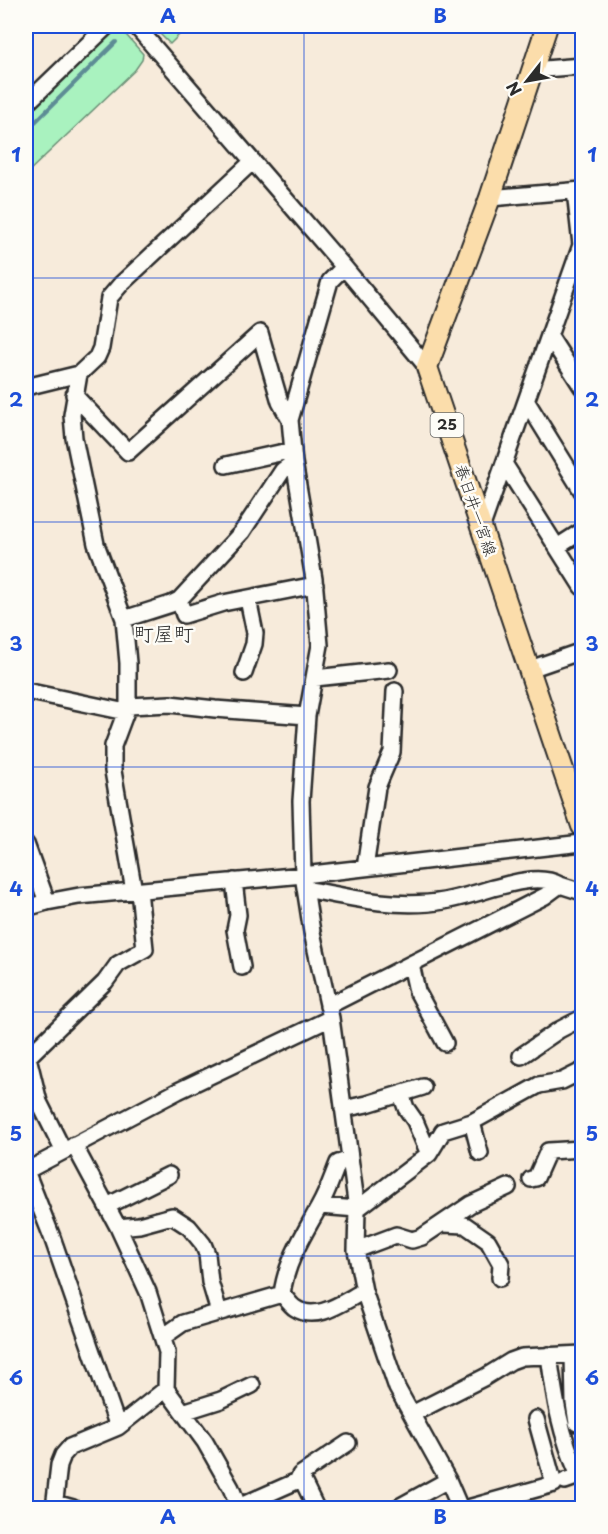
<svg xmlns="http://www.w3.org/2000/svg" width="608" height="1534" viewBox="0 0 608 1534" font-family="'Playpen Sans','Klee One',sans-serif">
<rect width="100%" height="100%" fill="#f7ebdb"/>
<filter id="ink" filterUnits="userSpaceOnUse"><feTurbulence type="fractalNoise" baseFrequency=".0167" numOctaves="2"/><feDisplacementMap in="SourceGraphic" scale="12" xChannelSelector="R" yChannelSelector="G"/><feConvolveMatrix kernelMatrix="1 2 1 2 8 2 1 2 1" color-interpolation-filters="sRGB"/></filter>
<g filter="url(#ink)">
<path fill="#a9f2bf" stroke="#6a8e75" stroke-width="1.5" d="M152,26H188L170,44Z
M119,27L143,54L142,60L135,70L26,174V114L112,31Z"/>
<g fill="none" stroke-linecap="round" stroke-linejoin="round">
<path stroke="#5d8c95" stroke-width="4" d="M26,131L116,42"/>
<defs>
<path id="minor" d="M136,26L344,267L427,367
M532,70L582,66
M26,104L107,26
M490,198L582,190
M344,267L330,281L290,420L294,462L314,579L320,645L307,716L301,801L303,875L312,932L331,1018L357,1209L356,1250L364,1291L397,1388L448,1480L460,1508
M550,337L582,387
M26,387L79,374
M74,395L128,452L260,333L280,402L290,420
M527,402L582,491
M226,465L293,450
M505,465L582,587
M482,526L581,245L575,191
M557,547L582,531
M179,600L184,615L223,603L315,585
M124,619L171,604L179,600L242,532L283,470L294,462
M530,669L582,651
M244,673L254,644L255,633L248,599
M315,678L389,670
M26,691L126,712
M128,706L170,704L215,709L307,716
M26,844L47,902
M365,868L377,787L392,752L395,691
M234,881L238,915L235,930L242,967
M306,889C351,898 398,909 444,901C460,898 477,893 493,888C514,883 540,874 560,885
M134,891L113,771V746L128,706V663L124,619L96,544L74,438L72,415L79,374L97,357L101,348L109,298L121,284L253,161
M26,908L47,902L79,896L303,875L582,843
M411,964L417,991L445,1043
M328,1006L545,896L560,885L582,892
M26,1049L39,1102L63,1150
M521,1056L559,1030L582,1018
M28,1057L105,982L118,964L145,949L139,890
M401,1094L406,1108L415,1121L429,1154
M343,1109L367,1104L423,1087
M472,1122L480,1153
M74,1145L118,1227L148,1292L167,1352L166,1389L205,1442L231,1488L239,1508
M26,1171L178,1091L331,1018
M26,1171L52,1237L118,1427
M531,1179L536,1178L548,1151L582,1149
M107,1206L169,1175
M320,1206L357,1209L429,1154L443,1131L472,1122L539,1085L562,1081L582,1071
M444,1224L465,1225L488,1241L501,1264L500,1278
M118,1227L139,1225L172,1216L189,1227L203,1244L207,1254L210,1282L219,1312
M356,1250L396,1235L412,1240L422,1237L471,1204L508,1187
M282,1294C286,1298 290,1305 295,1308C317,1323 344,1301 364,1291
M163,1337L183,1323L282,1294C286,1262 304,1234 319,1207C327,1193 332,1178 338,1163L350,1159
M549,1355C555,1401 560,1433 579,1476L565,1481
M573,1355L574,1403L577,1423
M183,1412L221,1400L252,1385
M412,1414L485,1377L511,1361L522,1357L582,1354
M300,1475L316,1508
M55,1503L73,1508
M54,1508L59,1465L63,1455L70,1447L118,1427L166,1389
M236,1508L297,1481L300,1475L348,1443
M397,1508L448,1480
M468,1508L554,1484L536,1419"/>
<path id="major" d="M547,26L490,198L427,367L582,826"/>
</defs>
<use href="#minor" stroke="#2b2b2b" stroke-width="20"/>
<use href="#major" stroke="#2b2b2b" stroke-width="24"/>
<use href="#minor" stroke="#fdfcf7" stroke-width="15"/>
<use href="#major" stroke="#fbddab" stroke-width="20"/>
</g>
</g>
<path fill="none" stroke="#1d4ed8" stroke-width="1.5" stroke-opacity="0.55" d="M304,26V1508M26,278H582M26,522H582M26,767H582M26,1012H582M26,1256H582"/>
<g text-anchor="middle" stroke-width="5" stroke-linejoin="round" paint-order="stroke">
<rect fill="#fdfcf7" stroke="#6a6a68" stroke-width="1.5" x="430.5" y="413" width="33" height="24" rx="4.5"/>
<g font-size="15" font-weight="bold" fill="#2b2b2b">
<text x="447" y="430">25</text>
</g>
<g font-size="16" fill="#2b2b2b" stroke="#fdfcf7">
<text transform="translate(476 510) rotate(71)" y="6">春日井一宮線</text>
</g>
<g font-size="20" fill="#2b2b2b" stroke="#fdfcf7">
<text x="164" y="641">町屋町</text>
</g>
</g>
<rect width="608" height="1534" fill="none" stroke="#fdfcf7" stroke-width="66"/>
<g transform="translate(527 81) rotate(239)" stroke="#fdfcf7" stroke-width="4.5" paint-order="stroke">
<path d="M0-4.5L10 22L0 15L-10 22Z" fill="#2b2b2b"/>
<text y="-9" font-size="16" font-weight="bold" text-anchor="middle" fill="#2b2b2b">N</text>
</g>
<rect x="33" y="33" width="542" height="1468" fill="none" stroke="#1d4ed8" stroke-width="2"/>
<g font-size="20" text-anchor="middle" font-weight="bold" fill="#1d4ed8">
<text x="168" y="23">A</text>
<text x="440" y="23">B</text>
<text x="16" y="162">1</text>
<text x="592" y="162">1</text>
<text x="16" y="407">2</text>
<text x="592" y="407">2</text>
<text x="16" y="651">3</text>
<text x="592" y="651">3</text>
<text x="16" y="896">4</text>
<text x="592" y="896">4</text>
<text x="16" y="1141">5</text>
<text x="592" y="1141">5</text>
<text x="16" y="1385">6</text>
<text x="592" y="1385">6</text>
<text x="168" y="1524">A</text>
<text x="440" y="1524">B</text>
</g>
</svg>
